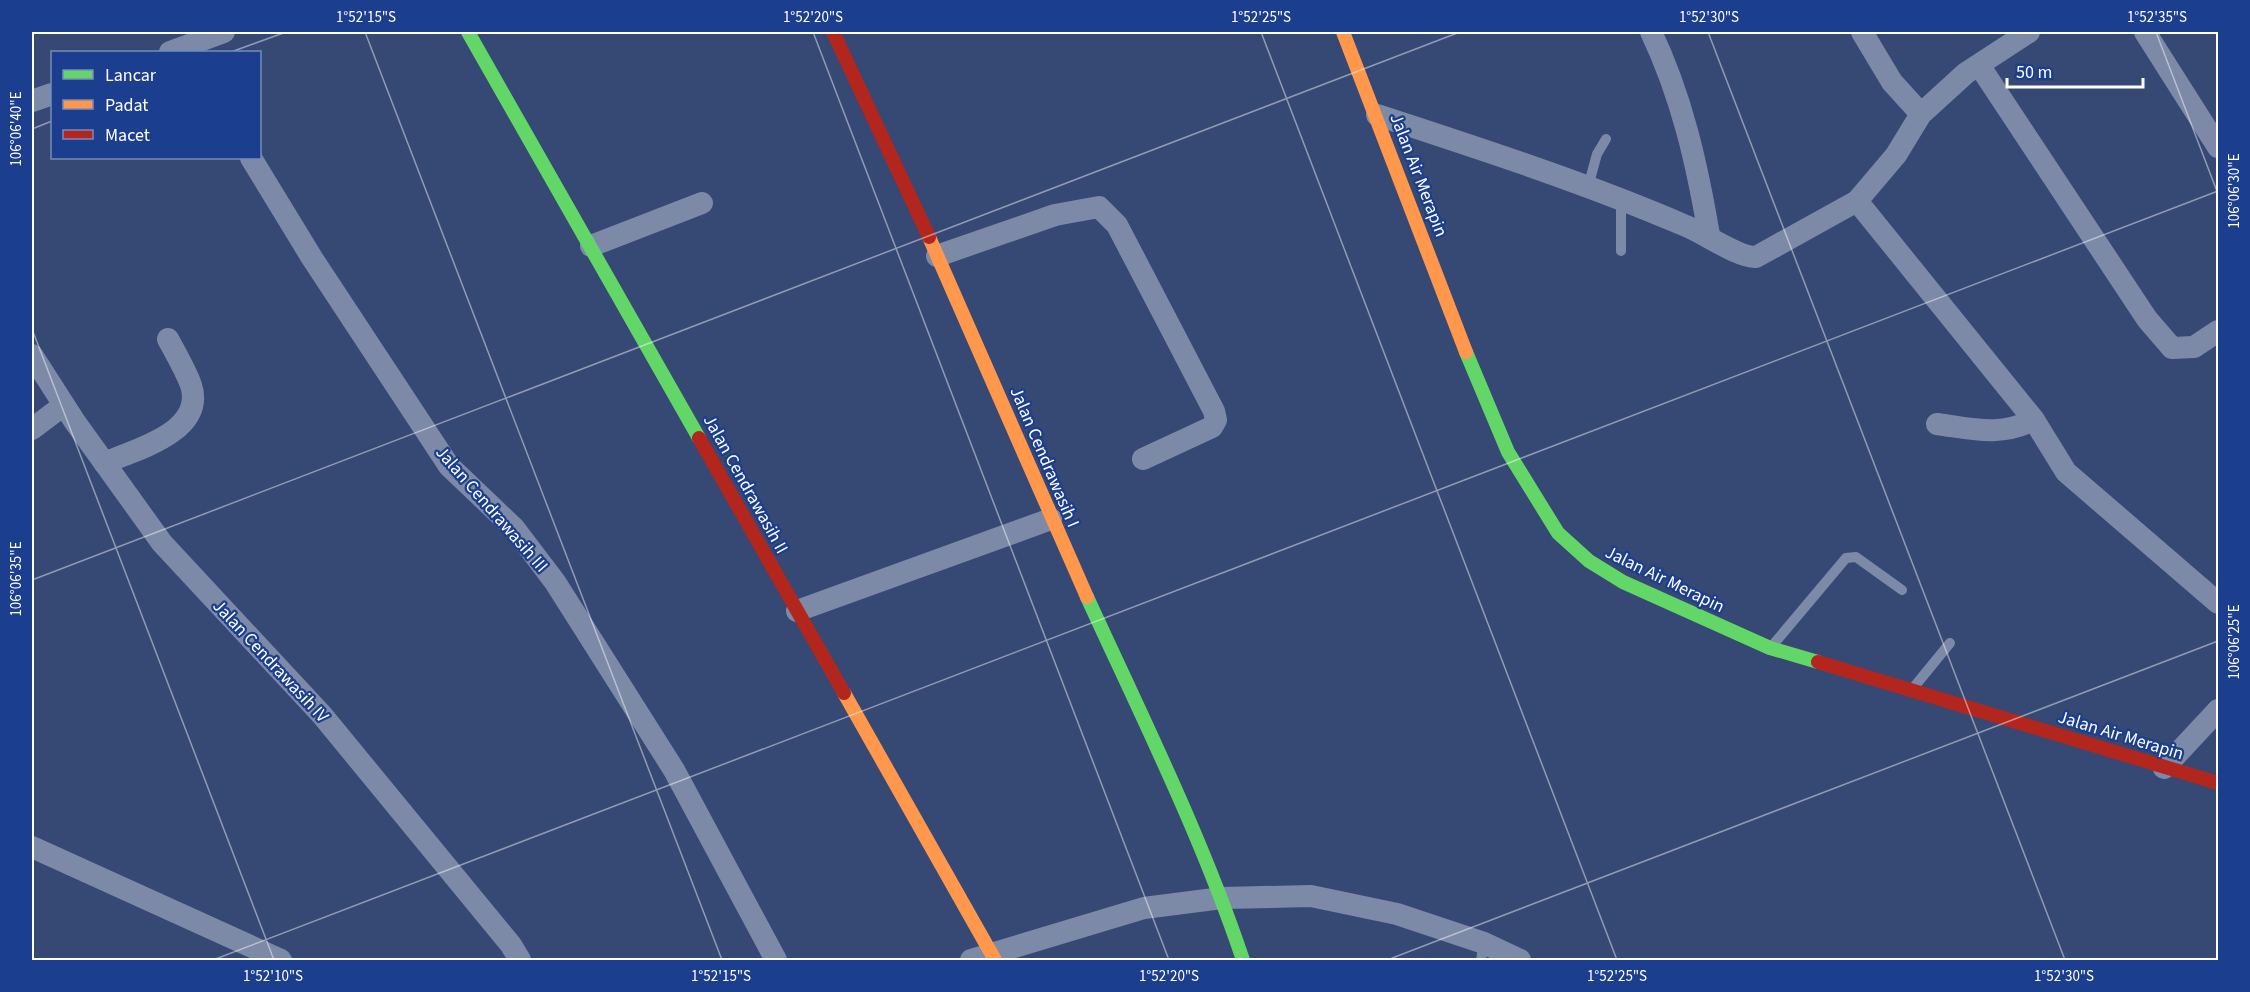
<svg xmlns="http://www.w3.org/2000/svg" width="2250" height="992" viewBox="0 0 2250 992" font-family="'Source Sans 3',sans-serif">
<rect width="100%" height="100%" fill="#364874"/>
<g fill="none" stroke-linecap="round" stroke-linejoin="round">
<path stroke="#7d8aa7" stroke-width="10" d="M1588,187L1597,154L1606,139
M1621,199V251
M1772,646L1846,558L1856,557L1902,590
M1914,687L1950,643
M1481,960L1484,943"/>
<path stroke="#7d8aa7" stroke-width="22" d="M1651,32C1682,97 1697,164 1709,235
M1862,32L1892,82L1921,114
M2145,32L2218,147
M170,52L224,32
M1979,65L2147,319L2172,348L2194,347L2218,331
M32,101L52,94
M1377,115C1481,149 1586,183 1686,226C1704,233 1739,258 1756,257L1857,201L1896,155L1921,114L1966,73L2029,32
M251,158L312,258L449,466L514,528L555,582L674,770L776,960
M1857,201L2034,420L2066,472L2218,603
M591,246L702,203
M937,256L1055,215L1099,207L1117,225L1214,411L1216,420L1212,427L1143,459
M32,355L75,422L162,543L322,715L511,945L520,960
M1937,424C1974,429 1999,437 2034,420
M32,429L64,405
M104,463C135,450 206,432 191,385C185,369 176,354 168,339
M797,611L1051,519
M2164,768L2218,710
M32,847L281,960
M971,960L1144,908L1222,898L1311,896L1397,914L1484,943L1520,960"/>
<path stroke="#63d668" stroke-width="14" d="M468,32L699,438
M1466,352L1508,452L1558,533L1589,561L1623,582L1770,648L1818,662
M1087,597C1142,717 1201,835 1243,960"/>
<path stroke="#ff974d" stroke-width="14" d="M1343,32L1466,352
M929,237L1087,597
M844,693L995,960"/>
<path stroke="#b3261e" stroke-width="14" d="M833,32L929,237
M699,438L844,693
M1818,662L2218,783"/>
</g>
<path fill="none" stroke="#fff" stroke-width="1.5" stroke-opacity="0.45" d="M365,32L722,960M813,32L1169,960M1261,32L1617,960M1708,32L2065,960M2156,32L2218,194M231,52L286,32M32,129L52,121M32,329L274,960M32,580L1460,32M213,960L2218,191M1387,960L2218,641"/>
<g text-anchor="middle" stroke-width="4.5" stroke-linejoin="round" paint-order="stroke">
<g font-size="18" fill="#fff" stroke="#1c3e8e">
<text transform="translate(1419 175) rotate(69)" y="6">Jalan Air Merapin</text>
<text transform="translate(1045 457) rotate(67)" y="6">Jalan Cendrawasih I</text>
<text transform="translate(746 484) rotate(61)" y="6">Jalan Cendrawasih II</text>
<text transform="translate(492 509) rotate(49)" y="6">Jalan Cendrawasih III</text>
<text transform="translate(1665 579) rotate(26)" y="6">Jalan Air Merapin</text>
<text transform="translate(271 661) rotate(47)" y="6">Jalan Cendrawasih IV</text>
<text transform="translate(2121 735) rotate(17)" y="6">Jalan Air Merapin</text>
</g>
</g>
<rect width="2250" height="992" fill="none" stroke="#1c3e8e" stroke-width="66"/>
<rect x="51" y="51" width="210" height="108" fill="#1c3e8e" stroke="#778bbb" stroke-width="1.5"/>
<rect x="63" y="70" width="30" height="9" fill="#63d668" stroke="#778bbb" stroke-width="1.5"/>
<text x="105" y="81" font-size="18" fill="#ffffff">Lancar</text>
<rect x="63" y="100" width="30" height="9" fill="#ff974d" stroke="#778bbb" stroke-width="1.5"/>
<text x="105" y="111" font-size="18" fill="#ffffff">Padat</text>
<rect x="63" y="130" width="30" height="9" fill="#b3261e" stroke="#778bbb" stroke-width="1.5"/>
<text x="105" y="141" font-size="18" fill="#ffffff">Macet</text>
<path d="M2007 78v9h136v-9" fill="none" stroke="#ffffff" stroke-width="3"/>
<text x="2016" y="78" font-size="18" fill="#ffffff" stroke="#1c3e8e" stroke-width="4.5" paint-order="stroke">50 m</text>
<rect x="33" y="33" width="2184" height="926" fill="none" stroke="#fff" stroke-width="2"/>
<g font-size="15" text-anchor="middle" fill="#fff">
<text x="366" y="22">1°52'15"S</text>
<text x="813" y="22">1°52'20"S</text>
<text x="1261" y="22">1°52'25"S</text>
<text x="1709" y="22">1°52'30"S</text>
<text x="2157" y="22">1°52'35"S</text>
<text transform="translate(16 129) rotate(-90)" y="5">106°06'40"E</text>
<text transform="translate(2234 191) rotate(-90)" y="5">106°06'30"E</text>
<text transform="translate(16 579) rotate(-90)" y="5">106°06'35"E</text>
<text transform="translate(2234 642) rotate(-90)" y="5">106°06'25"E</text>
<text x="273" y="981">1°52'10"S</text>
<text x="721" y="981">1°52'15"S</text>
<text x="1169" y="981">1°52'20"S</text>
<text x="1617" y="981">1°52'25"S</text>
<text x="2064" y="981">1°52'30"S</text>
</g>
</svg>
